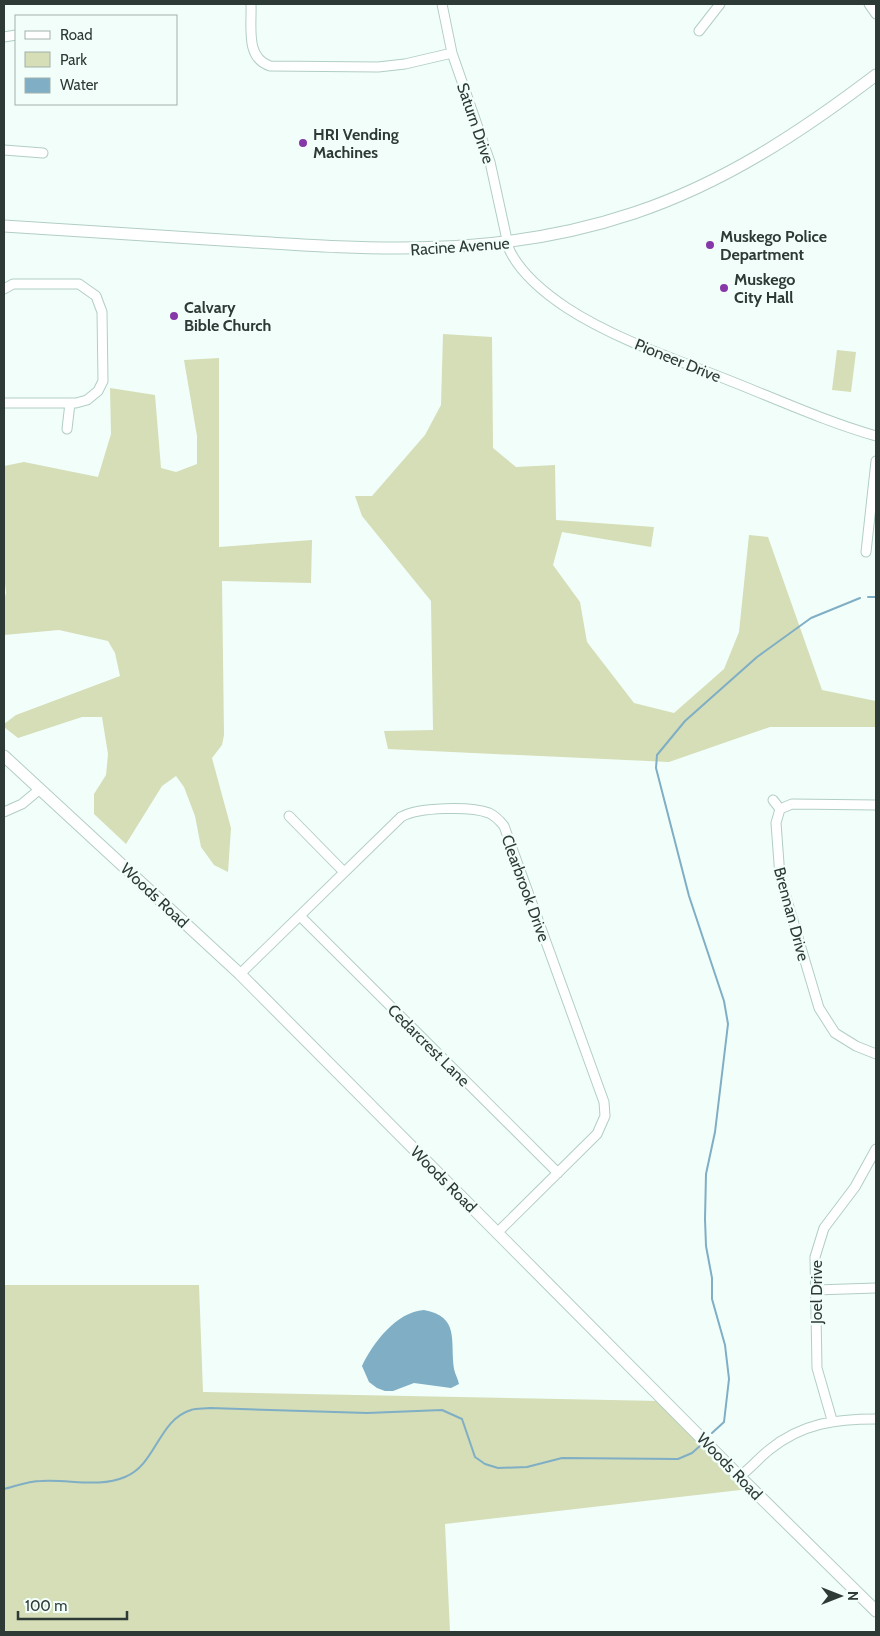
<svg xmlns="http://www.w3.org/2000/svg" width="880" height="1636" viewBox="0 0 880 1636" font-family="Cabin,sans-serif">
<rect width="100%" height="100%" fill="#f2fefa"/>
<path fill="#d5deb7" d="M443,334L492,337L493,448L516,467L555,465L556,520L654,527L651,547L562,532L553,565L580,602L587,642L634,703L674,713L724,669L739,632L749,535L768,537L822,690L876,701V727H770L669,762L388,749L384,731L433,730L431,601L362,516L355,496H372L425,435L441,405Z
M837,350L856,352L851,392L832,390Z
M219,358V547L312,540L311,583L222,581L224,735L222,745L212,758L231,828L228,872L214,865L201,847L195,816L184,787L176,776L162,786L126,844L94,814V794L106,775L108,754L102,717H82L18,738L4,727V724L16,715L120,676L115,653L108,641L59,630L4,635V600L6,593L4,573V466L24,462L98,477L111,434L110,388L155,395L161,468L176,472L197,464V436L184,360Z
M4,1285H199L203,1392L661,1401L749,1489L445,1524L450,1632H4Z"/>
<path fill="#7faec5" d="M424,1310C460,1317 450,1340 454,1369C455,1374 458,1379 459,1384L451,1388L414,1383L393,1391H385L377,1388L369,1382L362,1366C373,1343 396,1312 424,1310Z"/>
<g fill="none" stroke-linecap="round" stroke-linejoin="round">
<path stroke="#7faec5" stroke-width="2" d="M868,597H876
M712,1433L724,1422L729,1379L725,1345L712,1299V1278L706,1246L705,1219L706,1174L715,1132L728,1024L724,1001L689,896L656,768L657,755L685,721L757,657L811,618L860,598
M4,1489C16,1486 29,1481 41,1481C69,1479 99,1488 125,1477C156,1465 158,1420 191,1410C197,1408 205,1409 210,1408L367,1413L442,1410L462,1419L475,1457L485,1464L498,1468L527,1467L562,1458L678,1459L692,1453L701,1445"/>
<defs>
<path id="street" d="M251,4C252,26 245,58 270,66L378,67L405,64L452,53
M442,4L452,53L490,162L509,249C520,273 546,294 567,308C613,338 672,358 723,378C774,398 824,421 876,436
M869,4L876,14
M699,31L720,4
M4,37L16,35
M4,150L43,153
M4,289L13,284H79L96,296L102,312L103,381L98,391L87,400L76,403H4
M67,429L70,403
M866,552L876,461
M773,800L780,809
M876,805L792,804L780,809L776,823L780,877L819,1008L835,1033L856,1046L876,1054
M4,812L22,804L40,789
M289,816L344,872
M301,917L558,1173
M240,974L401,817C418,807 471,806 489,813C496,816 500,821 504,826L604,1102L605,1116L597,1134L498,1232
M815,1290L876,1288
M832,1420L817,1368L815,1257L824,1228L855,1187L876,1149
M740,1476C751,1468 759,1458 769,1450C802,1423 836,1419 876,1419"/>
<path id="secondary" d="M4,226C82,231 160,236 238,241C376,250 500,258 634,213C724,183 801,132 876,75
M4,756L240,974L742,1479L876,1611"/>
</defs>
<use href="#street" stroke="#b1cec5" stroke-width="11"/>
<use href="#secondary" stroke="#b1cec5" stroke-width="13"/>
<use href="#street" stroke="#fff" stroke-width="9"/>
<use href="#secondary" stroke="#fff" stroke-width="11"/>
</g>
<g fill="#8637a8" stroke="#f2fefa" stroke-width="2">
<circle cx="303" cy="143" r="5"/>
<circle cx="710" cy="245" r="5"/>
<circle cx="724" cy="288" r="5"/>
<circle cx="174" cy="316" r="5"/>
</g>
<g text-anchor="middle" stroke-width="5" stroke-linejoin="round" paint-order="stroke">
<g font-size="16" fill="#2e3a36" stroke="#f2fefa">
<text transform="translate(476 123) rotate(71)" y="6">Saturn Drive</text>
<text transform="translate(460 246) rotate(-4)" y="6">Racine Avenue</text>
<text transform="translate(678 360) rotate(22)" y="6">Pioneer Drive</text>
<text transform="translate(526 888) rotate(70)" y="6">Clearbrook Drive</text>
<text transform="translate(155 895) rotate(43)" y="6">Woods Road</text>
<text transform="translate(792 914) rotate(75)" y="6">Brennan Drive</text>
<text transform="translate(429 1045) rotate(45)" y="6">Cedarcrest Lane</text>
<text transform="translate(444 1179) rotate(45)" y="6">Woods Road</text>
<text transform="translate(816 1292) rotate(-90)" y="6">Joel Drive</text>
<text transform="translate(730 1466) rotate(46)" y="6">Woods Road</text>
</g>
<g font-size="16" font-weight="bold" fill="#2e3a36" stroke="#f2fefa" text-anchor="start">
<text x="313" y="140">HRI Vending<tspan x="313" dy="18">Machines</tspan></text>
<text x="720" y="242">Muskego Police<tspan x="720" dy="18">Department</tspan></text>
<text x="734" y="285">Muskego<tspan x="734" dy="18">City Hall</tspan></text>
<text x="184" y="313">Calvary<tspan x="184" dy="18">Bible Church</tspan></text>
</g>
</g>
<rect width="880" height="1636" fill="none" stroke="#2e3a36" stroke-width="10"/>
<rect x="15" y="15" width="162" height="90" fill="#f2fefa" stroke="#a4b0ac"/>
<rect x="25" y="31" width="25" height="8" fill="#ffffff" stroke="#a4b0ac"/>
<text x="60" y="40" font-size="15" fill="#2e3a36">Road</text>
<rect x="25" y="52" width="25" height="15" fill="#d5deb7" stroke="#a4b0ac"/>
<text x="60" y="65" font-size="15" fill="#2e3a36">Park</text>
<rect x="25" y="78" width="25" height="15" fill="#7faec5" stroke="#a4b0ac"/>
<text x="60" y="90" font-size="15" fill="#2e3a36">Water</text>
<g transform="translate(840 1596) rotate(90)" stroke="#f2fefa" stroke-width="4" paint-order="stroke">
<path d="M0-4L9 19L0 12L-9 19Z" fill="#2e3a36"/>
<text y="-8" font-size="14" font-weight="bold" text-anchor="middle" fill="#2e3a36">N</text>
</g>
<path d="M18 1611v8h109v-8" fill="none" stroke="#2e3a36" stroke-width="2.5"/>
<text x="25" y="1611" font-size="15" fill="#2e3a36" stroke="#f2fefa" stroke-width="4" paint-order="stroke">100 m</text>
</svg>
